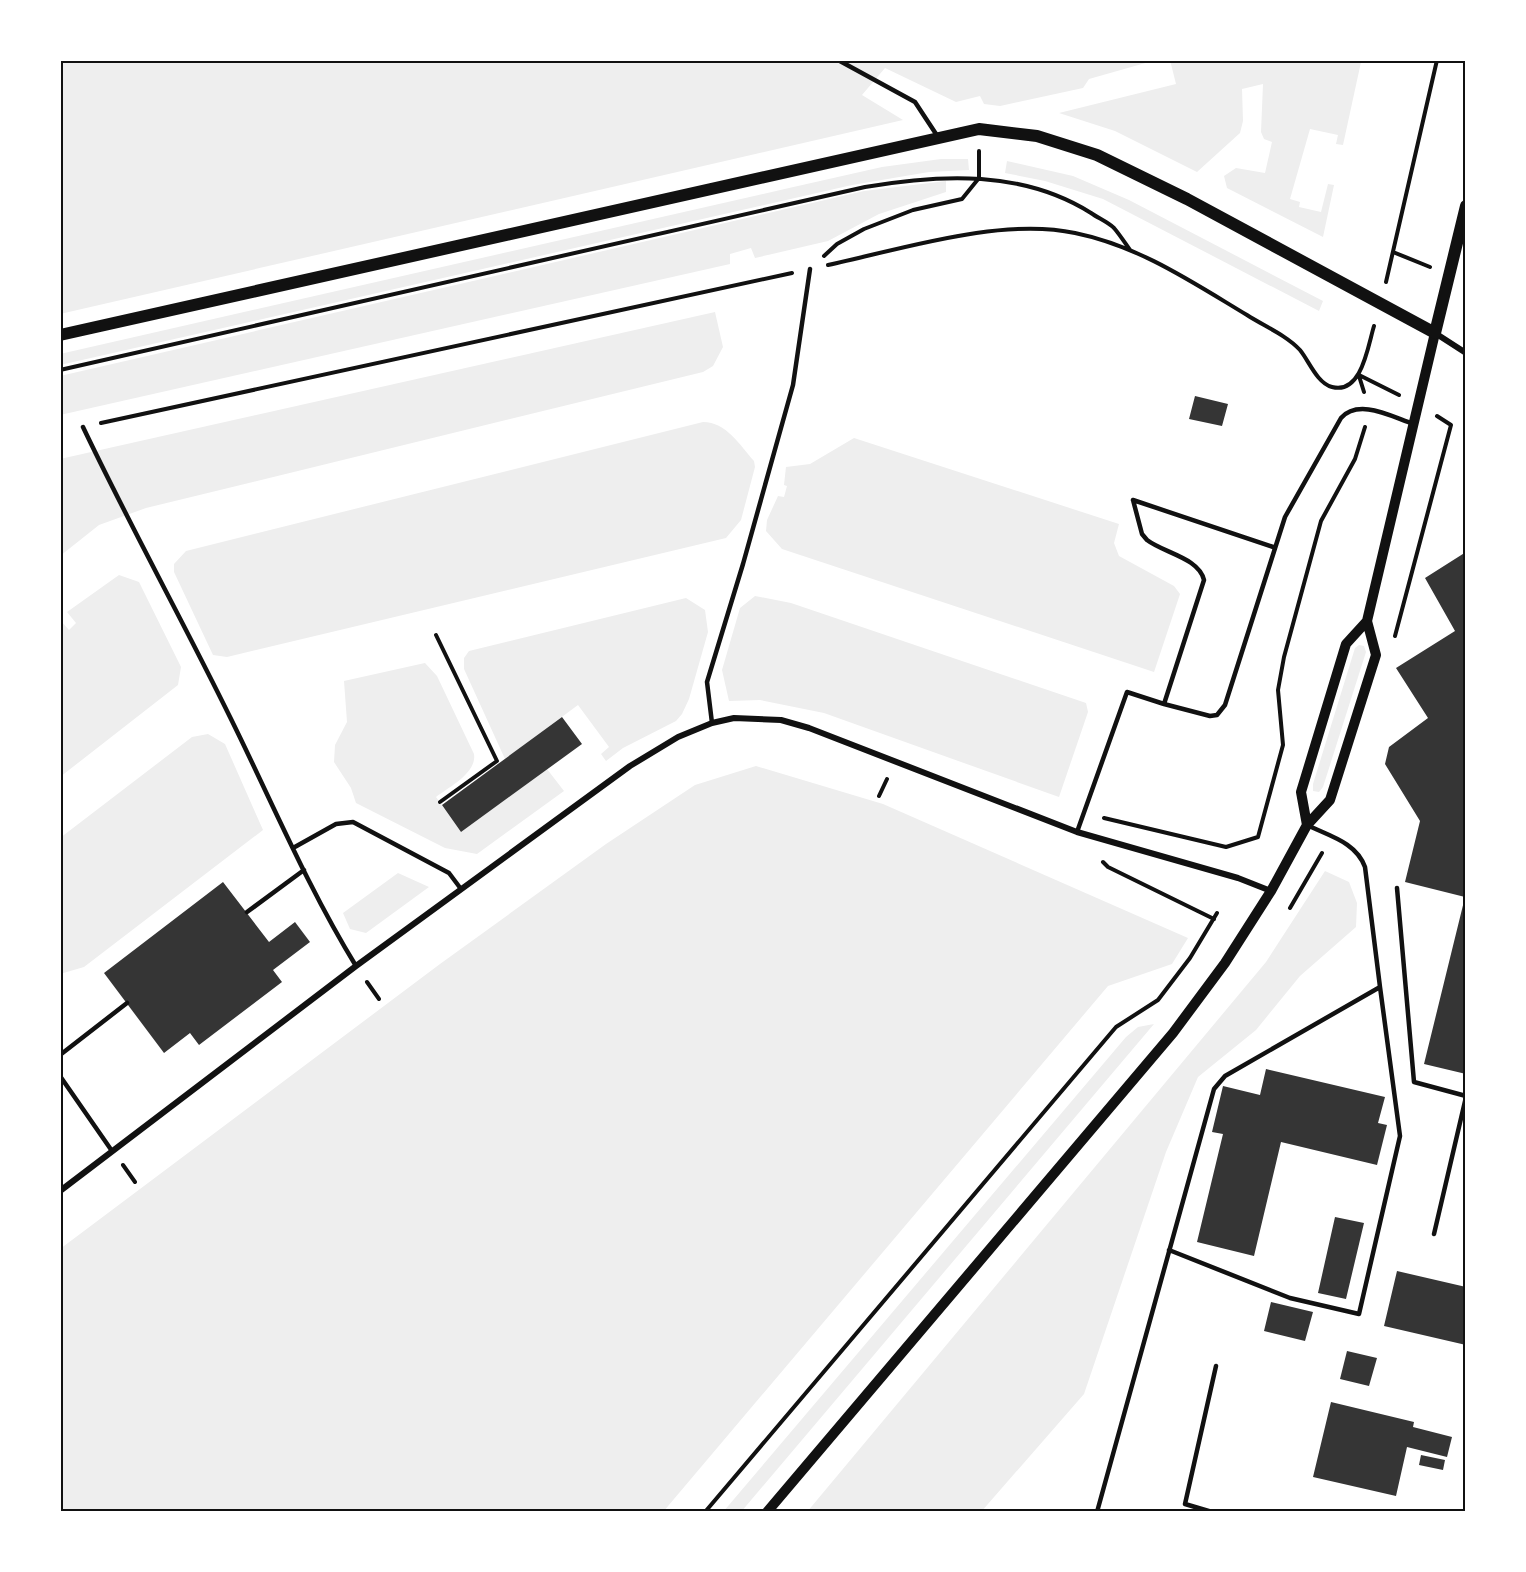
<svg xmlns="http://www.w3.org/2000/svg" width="1526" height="1572" viewBox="0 0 1526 1572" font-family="'Nunito Sans',sans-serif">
<rect width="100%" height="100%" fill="#fff"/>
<path fill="#eee" d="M60,60H1156L1089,79L1083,88L1000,106L984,104L980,96L956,102L885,68L862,95L903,120L60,314Z
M1170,60H1367L1361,62L1343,145L1336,144L1338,135L1310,129L1290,199L1300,202L1299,207L1321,212L1328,184L1334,185L1323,237L1227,188L1224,176L1236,168L1265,173L1272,142L1264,139L1261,132L1263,84L1242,89L1243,121L1240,133L1197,172L1115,131L1059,113L1176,84Z
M941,159H968L969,170L929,172L852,185L60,365V354L789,188L882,167Z
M1007,161L1073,176L1129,200L1323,301L1319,311L1103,199L1045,181L1005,173Z
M946,181V192L879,214L828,241L755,258L751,248L730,254V264L60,415V376L864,191Z
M715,312L723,347L713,366L703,372L146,508L99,525L60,556V459Z
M703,422C726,422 740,445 754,461L755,467L741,520L726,538L227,657L213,655L174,572V564L186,551Z
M854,438L1119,524L1114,543L1119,556L1174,586L1180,594L1154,672L782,549L766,531L767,520L778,496L784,497L787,486L784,485L786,467L810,464Z
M119,575L139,582L181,667L178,685L60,777V620L69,630L76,623L67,612Z
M755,596L791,603L1086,703L1088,712L1059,797L824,713L760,700L729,701L722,670L740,608Z
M686,598L705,610L708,632L689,699L682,714L676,721L623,748L606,761L601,754L609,747L578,705L505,759L464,669V658L469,651Z
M1359,645L1364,646L1366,652L1323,787L1319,792L1313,791V784L1355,648Z
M425,663L437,676L474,754C477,773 449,787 436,797L461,832L547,769L564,791L477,854L445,848L356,803L351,788L334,762L335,745L347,722L344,681Z
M208,734L225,744L263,830L84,967L60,974V838L192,737Z
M756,766L883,804L1188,938L1172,964L1108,986L663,1512H60V1249L440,964L606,844L695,785Z
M1325,871L1349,882L1357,903L1356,927L1300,976L1256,1030L1198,1077L1166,1152L1084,1394L981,1512H807L1266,962Z
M398,873L429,887L366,933L350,929L343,913Z
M1154,1024L741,1512H723L1126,1037L1138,1027Z"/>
<path fill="#353535" d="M1195,396L1228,404L1222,426L1189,419Z
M1466,552V1074L1424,1064L1465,897L1405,882L1420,821L1385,764L1389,747L1428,718L1396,668L1455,631L1425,578Z
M562,717L582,744L461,832L442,805Z
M223,882L269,942L295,922L310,942L273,970L282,982L199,1045L190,1033L164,1053L104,973Z
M1266,1069L1385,1097L1378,1123L1387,1125L1377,1165L1281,1142L1254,1256L1197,1242L1223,1134L1212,1132L1223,1086L1260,1095Z
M1335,1217L1364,1223L1346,1299L1318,1293Z
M1397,1271L1466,1287V1345L1384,1326Z
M1271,1302L1313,1312L1305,1341L1264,1331Z
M1347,1351L1377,1358L1369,1386L1340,1379Z
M1331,1402L1414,1422L1413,1427L1452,1437L1447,1457L1407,1447L1396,1496L1313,1477Z
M1421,1455L1445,1460L1443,1470L1419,1465Z"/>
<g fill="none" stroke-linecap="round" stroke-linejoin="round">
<path stroke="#111" stroke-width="4" d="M1393,252L1430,267
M824,256L837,244L864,229L913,210L962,199L979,178V151
M828,265C902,249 1001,217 1075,233C1139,246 1192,282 1247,315C1264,326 1286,335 1300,350C1309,361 1317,383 1332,387C1362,395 1368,345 1374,326
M1386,282L1437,60
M60,370L865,187C941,174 1023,170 1091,213C1098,218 1108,222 1114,228C1120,235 1125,243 1130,250
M1359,375L1399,395
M1359,376L1364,392
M101,423L792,273
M436,635L497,761L440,802
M1395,636L1451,425L1437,416
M879,796L887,779
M1104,818L1226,847L1258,837L1283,745L1278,690L1284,657L1321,521L1355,459L1365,427
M1103,862L1108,867L1214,919
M1290,908L1322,853
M367,982L379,999
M123,1165L135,1182
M705,1512L1116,1027L1158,1000L1190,958L1217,913"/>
<path stroke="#111" stroke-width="4.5" d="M838,60L915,102L938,137
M83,427C130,526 183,621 231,719C272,802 308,888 356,966
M1133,500L1273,547
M1164,704L1210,716L1217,715L1225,705L1285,517L1341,418C1359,398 1392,417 1414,424
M712,723L707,682L743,564L793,385L810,269
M1077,832L1127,692L1164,704L1204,580C1199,558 1164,553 1147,540L1142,534L1133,500
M293,848L336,824L353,822L449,873L461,889
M1397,888L1414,1082L1466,1096
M247,912L304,870
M60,1055L127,1003
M60,1076L112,1151
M1434,1234L1466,1097
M1169,1250L1290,1298L1359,1314L1400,1136L1380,987
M1097,1512L1214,1089L1225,1076L1380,987L1365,867C1356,842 1329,836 1307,825
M1212,1512L1185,1504L1216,1366"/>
<path stroke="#111" stroke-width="6" d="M1435,333L1466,353
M60,1191L356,966L630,766L678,737L712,723L734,718L781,720L809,728L1077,832L1238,878L1271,891"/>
<path stroke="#111" stroke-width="10" d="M1307,825L1301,792L1346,644L1367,621
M767,1512L1173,1033L1225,963L1271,891L1307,825L1330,800L1376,655L1367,621L1435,333"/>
<path stroke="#111" stroke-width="12" d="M60,335L979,129L1037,136L1097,155L1187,199L1435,333L1466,206"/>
</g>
<rect width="1526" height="1572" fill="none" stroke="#ffffff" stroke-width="123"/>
<rect x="62" y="62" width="1402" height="1448" fill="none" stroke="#111" stroke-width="2"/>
</svg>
